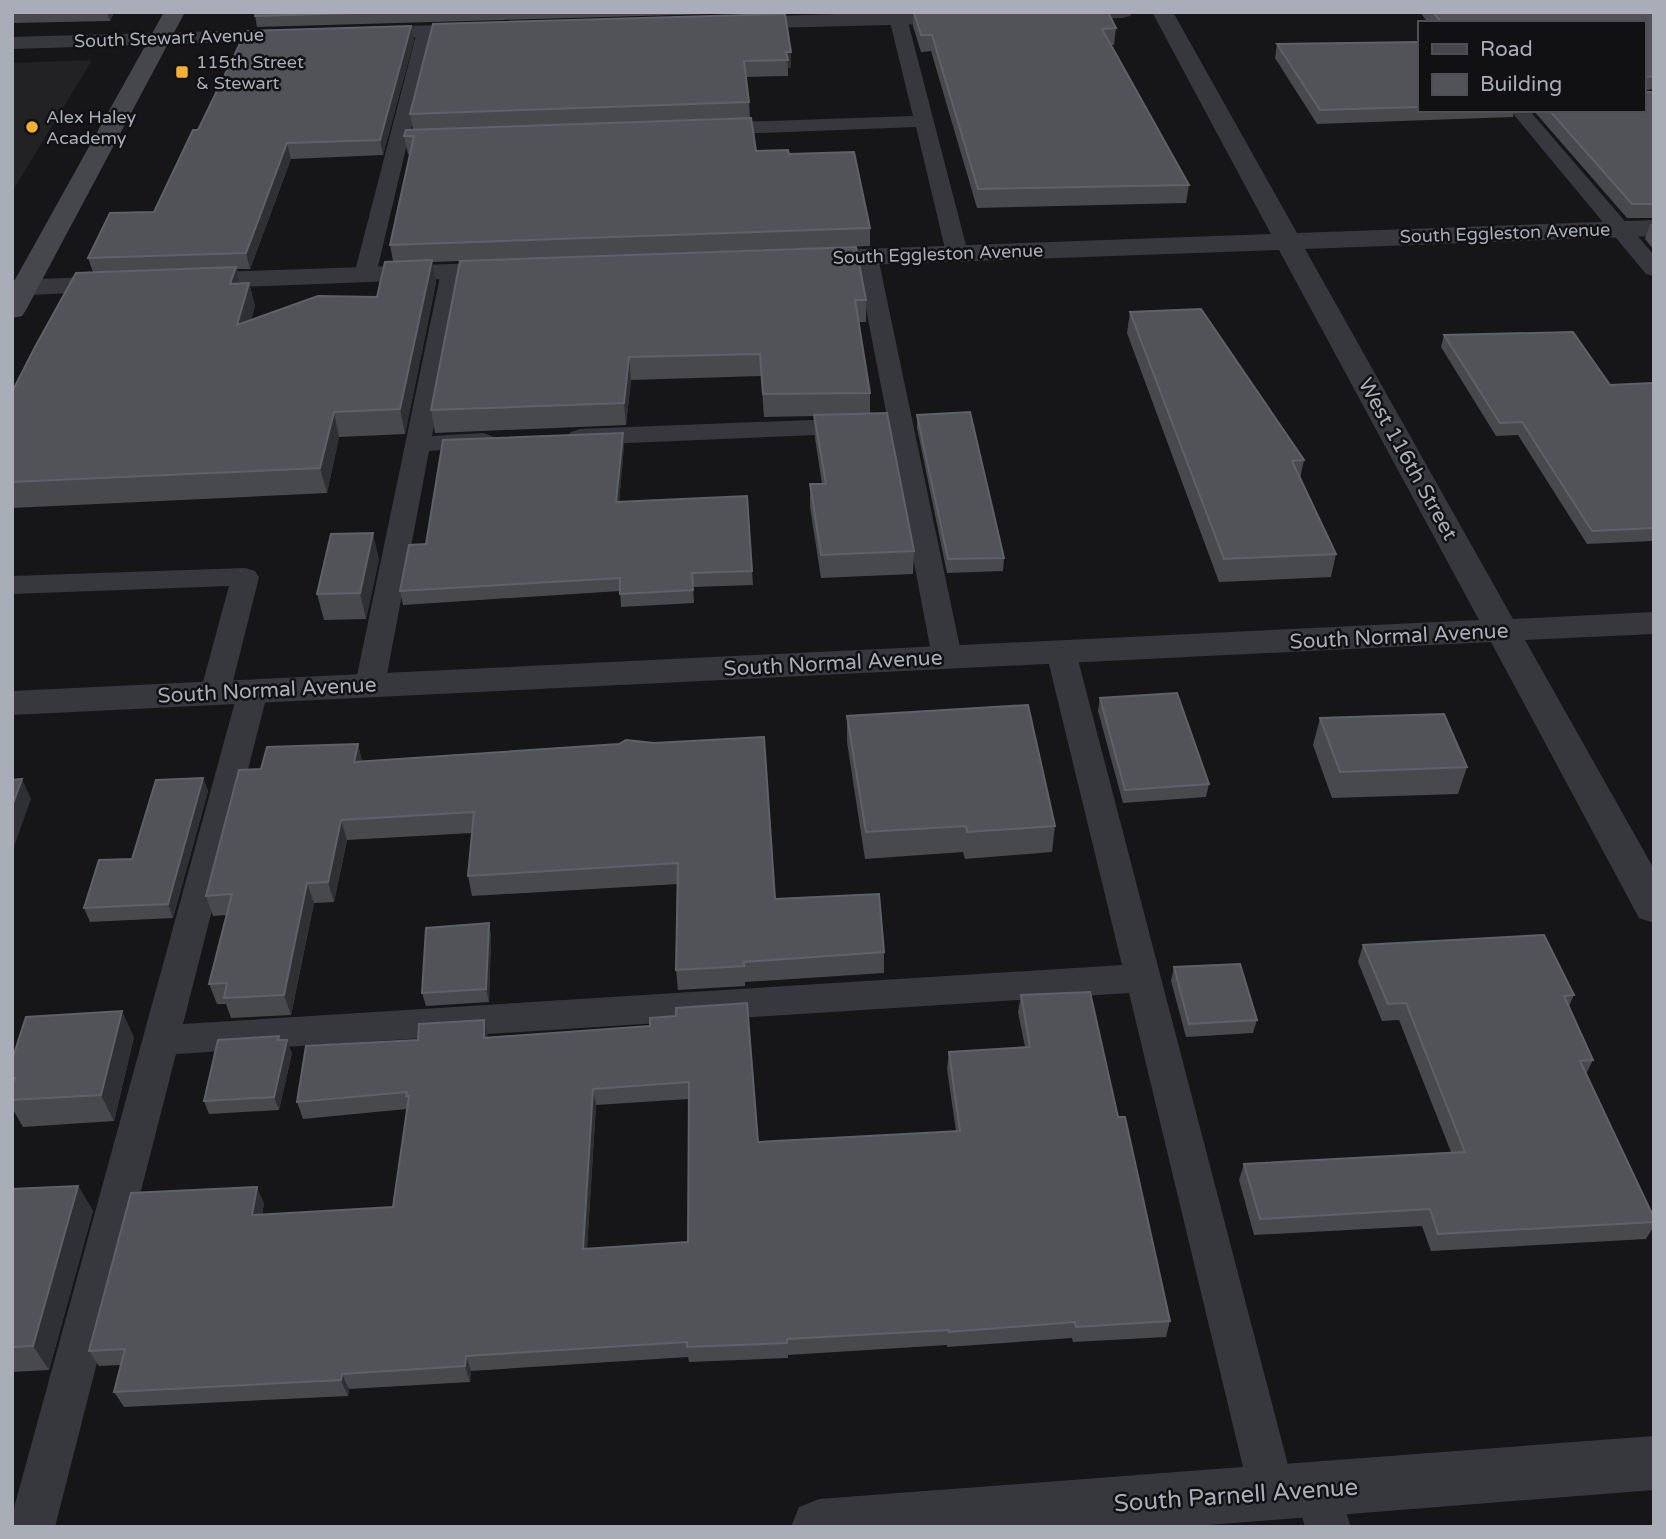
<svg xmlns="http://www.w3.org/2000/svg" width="1666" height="1539" viewBox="0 0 1666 1539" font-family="'Varela Round',sans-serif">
<rect width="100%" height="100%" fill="#161618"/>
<path fill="#222225" d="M92,60L12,192V63Z"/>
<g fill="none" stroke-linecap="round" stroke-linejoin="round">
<path fill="#37383d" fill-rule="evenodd" d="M898,13L907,18L968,253L965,258H949L946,253L916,127L709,135L699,129L709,123L913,116L889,18Z
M426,26L435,31L410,133L447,131L457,137L447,143L407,144L376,275L373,280H357L354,275L417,31Z
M1510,110H1529L1654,255V276L1646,274Z
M867,250L875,252L878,257L962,657L957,664L947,666L937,664L932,657L889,432L580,445L571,442L567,437L571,432L580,429L887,417L856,257L859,252Z
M452,265L460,267L463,272L432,436L483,433L492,436L496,441L492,446L429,451L385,685L381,692L370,695L359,692L355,685L441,272L444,267Z
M245,568L255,571L259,577L230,693L226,700L215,703L204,700L200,693L229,586L12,594V576Z
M1061,643L1071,645L1076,652L1295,1492L1288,1508L1272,1515L1256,1508L1249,1492L1129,993L176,1054L55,1527H12V1515L238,691L242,684L253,681L264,684L268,691L183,1024L1122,965L1046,652L1051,645Z
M1317,1466L1333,1473L1351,1527H1305L1294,1489L1301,1473Z"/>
<path fill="#37383d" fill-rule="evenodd" d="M907,12H973L977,17L974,21L967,23L733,29L726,27L722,23L726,19L733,17Z
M1046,12H1133L1130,16L1123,18L1055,20L1048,18Z
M1152,12H1173L1297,233L1654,220V236L1305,249L1513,619L1654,612V634L1525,640L1654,869V923L1639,918L1491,642L12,715V691L1479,620L1279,250L806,267L797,265L793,259L797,253L806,251L1271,234Z
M484,24L492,25L495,30L492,35L358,39L350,38L347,33L350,28L358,27Z
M295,29L303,30L306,35L303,40L12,49V37Z
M511,262L520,264L524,270L520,276L187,289L177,287L173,281L177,275L187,273Z
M120,276L130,278L134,284L130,290L12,296V280Z
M1654,1436V1490L1183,1527H791L799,1507L819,1499Z"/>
<path fill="#45474d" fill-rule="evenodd" d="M164,12H185L26,310L22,316L12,318V285Z"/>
</g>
<path fill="#47494d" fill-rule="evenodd" d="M12,12H114L110,21L12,23Z
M256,12H783L257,27L255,16Z
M913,12H1108L1116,28L1114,45H1111L1189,185L1186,203L977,208L931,51L921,52L913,26Z
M1420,12H1654V89L1646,90V92H1654V218H1627L1533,110H1643V23H1428Z
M411,26L414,40L383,155L291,159L250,269H237L240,283H249L255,306L251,320L377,297L393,261L390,245L410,154H408L404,136L413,130L410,114L791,52V68H788V76L746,77L749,102L750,118L756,151L789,154L870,228V246L673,253L866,300V322H859L870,393V413L914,551L913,574L821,578L810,507V484H822L815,438L814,416L764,417L761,376L631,380L626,425L435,433L431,410L460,261L432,262L436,283L405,434L339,437L327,493L12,508V392L93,272L88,258L154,212L198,130Z
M1419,42V110H1514L1513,117L1317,124L1275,58L1277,44Z
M1650,224H1654V250L1645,239Z
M1130,312L1304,460L1300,479L1336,554L1331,577L1219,582L1127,333Z
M1444,335L1610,385H1654V536L1652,541L1587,544L1518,435L1496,436L1441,347Z
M917,415L1004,558L1003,571L947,573L917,428Z
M623,433L624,446L619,502L747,496L753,585L693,587L694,603L621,607L620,591L403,605L400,591L426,544Z
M379,559L366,619L324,620L317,594Z
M1100,698L1209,784L1206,797L1123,803L1098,711Z
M847,716L1055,826L1052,852L965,859L963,852L865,859L847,742Z
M1320,718L1467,767L1458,794L1332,798L1313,745Z
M358,744L362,761L619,744L775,899L884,952V973L745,982V986L678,990L676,970L678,884L472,896L468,876L472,833L347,840L334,902L314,903L291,1015L231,1018L226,1004H217L209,984L227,915L213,916L206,896L261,769Z
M203,778L208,791L173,918L90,922L84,908L132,859Z
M489,923L491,936L489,1002L426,1006L422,993Z
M1363,945L1574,995L1569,1006L1593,1060L1586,1074L1654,1218V1226L1646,1239L1431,1251L1422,1226L1254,1235L1239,1180L1244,1164L1451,1152L1399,1020L1382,1021L1358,962Z
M1174,967L1257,1020L1253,1033L1186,1037L1171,981Z
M1021,995L1118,1117L1170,1321L1166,1337L1073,1342L1072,1338L947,1347V1345L788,1355V1358L689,1362L688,1357L471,1371L470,1382L349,1389L348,1396L124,1407L114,1392L121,1365L99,1366L89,1351L264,1203L262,1215L393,1207L407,1109L303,1119L297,1102L488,1037L650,1026L758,1142L956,1131L947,1069L949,1052L1025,1047L1018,1012ZM689,1099L688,1242L587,1249L596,1105Z
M134,1037L114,1121L23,1127L12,1108V1060Z
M280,1040L292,1053L279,1110L209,1114L204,1101Z
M78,1186L93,1211L49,1370L12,1372V1189Z"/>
<path fill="#2f3033" d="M107,12H114L110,21Z
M411,26L414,40L383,155L380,140Z
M786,52H791V68H788Z
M287,143L291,159L250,269L246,253Z
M432,260L436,283L405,434L400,409Z
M236,267L242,290L230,284Z
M249,283L255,306L243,349L237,325Z
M629,357L631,380L626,425L624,403Z
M334,412L339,437L327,493L320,468Z
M623,433L624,446L618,516L616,502Z
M373,533L379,559L366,619L360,593Z
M358,744L363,764L354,762Z
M203,778L208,791L173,918L168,904Z
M22,779L31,799L12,852V806Z
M341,820L347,840L334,902L328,882Z
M307,883L314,903L291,1015L284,995Z
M489,923L491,936L489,1002L486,989Z
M122,1011L134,1037L114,1121L101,1095Z
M484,1020L488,1037V1055L484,1038Z
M287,1040L292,1053L279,1110L274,1097Z
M593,1089L596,1105L586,1265L583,1249Z
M78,1186L93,1211L49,1370L33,1346Z
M257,1187L264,1203L259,1231L252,1215Z
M466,1356L471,1371L470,1382L465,1366Z
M342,1374L349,1389L348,1396L341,1380Z"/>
<path fill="#525359" stroke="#5f6168" stroke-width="2" fill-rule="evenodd" d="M256,12H385L255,16Z
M914,12H1108L1116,28L1102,29L1189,185L978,189L932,35H921Z
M1433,12H1654V76L1646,77V92H1654V204H1632L1549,110H1643V23H1442Z
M785,14L791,52H786L788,60L744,61L749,102L410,114L433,24Z
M411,26L380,140L287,143L246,253L88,258L110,213L154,212L193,130H198L246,31Z
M1419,42V107L1320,110L1277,44Z
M751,118L756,151L788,150L789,154L854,152L870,228L390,245L414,136H404L406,130Z
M856,247L866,300H855L870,393L763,394L760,354L629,357L624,403L431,410L460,261Z
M432,260L400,409L334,412L320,468L12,482V392L35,347L76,273L236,267L230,284L249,283L237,325L318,296L377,297L385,262Z
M1201,309L1304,460L1292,461L1336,554L1224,559L1130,312Z
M1573,332L1610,385L1652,383L1654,385V528L1592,531L1522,422L1500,423L1444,335Z
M970,412L1004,558L948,559L917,415Z
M887,413L914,551L821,555L810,484H826L814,415Z
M623,433L616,502L747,496L752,571L692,573L693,590L620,594V578L400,591L409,545L426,544L443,440Z
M373,533L360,593L317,594L331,534Z
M1177,693L1209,784L1125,790L1100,698Z
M1028,705L1055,826L967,832L966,826L866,832L847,716Z
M1444,714L1467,767L1340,772L1320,718Z
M764,737L775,899L879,894L884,952L744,962V966L676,970L678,863L468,876L474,812L341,820L328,882L307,883L284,995L224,998L227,983L209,984L232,894L206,896L239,770L261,769L267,747L358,744L354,762L619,744L626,740L654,743Z
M203,778L168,904L84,908L99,860L132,859L156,780Z
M22,779L12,806V780Z
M489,923L486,989L422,993L426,928Z
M1544,935L1574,995L1564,996L1593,1060L1580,1061L1654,1218V1222L1438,1234L1430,1209L1260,1219L1244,1164L1465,1152L1406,1003L1388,1004L1363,945Z
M1240,964L1257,1020L1189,1024L1174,967Z
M1090,992L1118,1117H1125L1170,1321L1076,1327L1075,1322L949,1332V1330L787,1339V1343L687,1347V1342L466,1356L465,1366L342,1374L341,1380L114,1392L125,1349L89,1351L131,1193L257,1187L252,1215L393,1207L409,1096H406L407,1092L297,1102L306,1046L418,1040L419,1024L484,1020V1038L650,1026V1018L676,1016V1008L747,1003L758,1142L960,1131L949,1052L1030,1047L1021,995ZM689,1082L688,1242L583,1249L593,1089Z
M122,1011L101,1095L12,1100V1087L15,1078H12V1060L26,1017Z
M279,1036L278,1040H287L274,1097L204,1101L218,1040Z
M78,1186L33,1346L12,1347V1189Z"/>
<g fill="#f2b134" stroke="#111113" stroke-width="2.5">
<rect x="175" y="65" width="14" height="14" rx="3.5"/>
<circle cx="32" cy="127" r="7"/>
</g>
<g text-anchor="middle" stroke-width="5" stroke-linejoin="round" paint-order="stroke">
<g font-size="18" fill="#a8adb8" stroke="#111113">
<text transform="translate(169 38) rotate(-2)" y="6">South Stewart Avenue</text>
<text transform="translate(1505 233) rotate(-2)" y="6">South Eggleston Avenue</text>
<text transform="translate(938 254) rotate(-2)" y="6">South Eggleston Avenue</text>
</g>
<g font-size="18" fill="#a8adb8" stroke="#111113" text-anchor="start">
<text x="196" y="68">115th Street<tspan x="196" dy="21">&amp; Stewart</tspan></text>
<text x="46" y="123">Alex Haley<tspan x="46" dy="21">Academy</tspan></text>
</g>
<g font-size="21" fill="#a8adb8" stroke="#111113">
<text transform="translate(1408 459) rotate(61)" y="7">West 116th Street</text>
<text transform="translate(1399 636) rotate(-3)" y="7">South Normal Avenue</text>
<text transform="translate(833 663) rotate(-3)" y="7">South Normal Avenue</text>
<text transform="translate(267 690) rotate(-3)" y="7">South Normal Avenue</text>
</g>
<g font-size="24" fill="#a8adb8" stroke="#111113">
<text transform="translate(1236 1495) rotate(-4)" y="8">South Parnell Avenue</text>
</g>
</g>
<rect width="1666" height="1539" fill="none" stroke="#a8adb8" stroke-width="28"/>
<rect x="1418" y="21" width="228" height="91" fill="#111113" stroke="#4d4f55" stroke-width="2"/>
<rect x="1432" y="44" width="35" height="10" fill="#45474d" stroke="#4d4f55" stroke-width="2"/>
<text x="1480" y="56" font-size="21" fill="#a8adb8">Road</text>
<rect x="1432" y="74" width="35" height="21" fill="#525359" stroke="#4d4f55" stroke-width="2"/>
<text x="1480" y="91" font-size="21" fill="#a8adb8">Building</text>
</svg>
